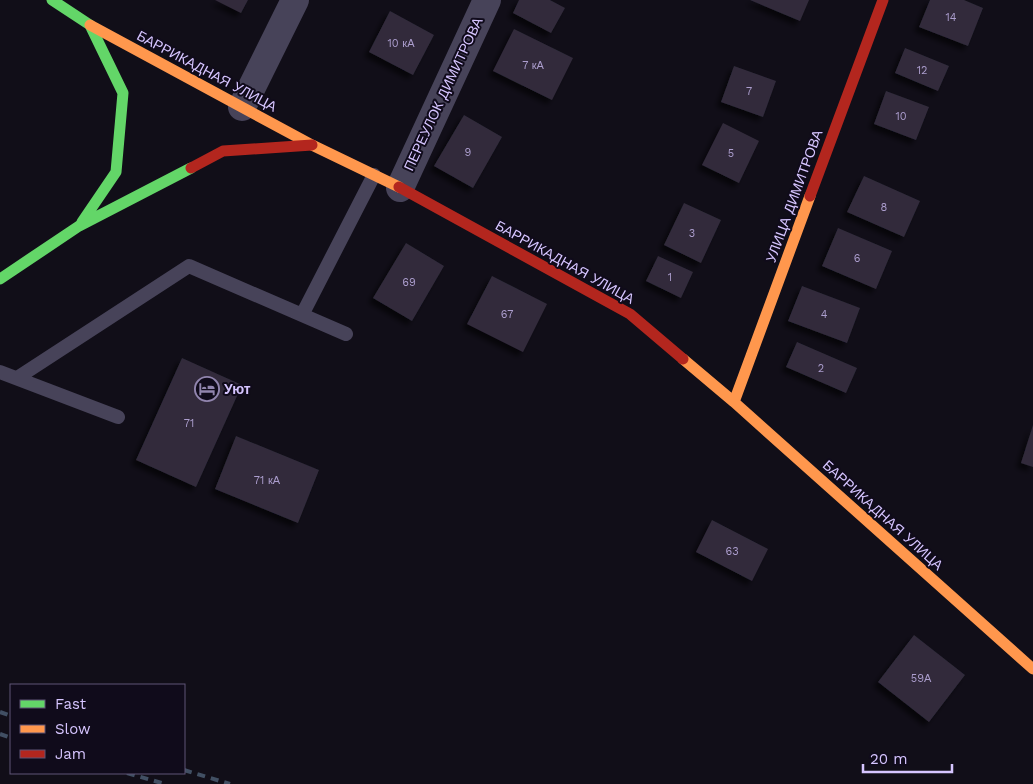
<svg xmlns="http://www.w3.org/2000/svg" width="1033" height="784" viewBox="0 0 1033 784" font-family="'Work Sans',sans-serif">
<defs>
<filter id="shadow"><feDropShadow dx="-4.5" dy="4.5" stdDeviation="2.5" flood-color="#0009"/></filter>
</defs>
<rect width="100%" height="100%" fill="#110e18"/>
<path fill="#302b3b" filter="url(#shadow)" d="M215,0H248L241,13Z
M519,0H550L565,8L551,33L513,13Z
M750,0H809L800,21Z
M930,0H964L983,8L968,46L919,27Z
M390,11L434,35L413,75L369,52Z
M514,29L573,58L552,100L493,71Z
M905,48L949,66L938,91L895,73Z
M734,66L776,81L763,117L721,102Z
M886,91L929,107L916,140L874,124Z
M464,115L502,137L473,188L434,166Z
M723,123L759,141L739,183L702,165Z
M864,176L920,201L904,237L847,212Z
M684,203L721,220L701,263L664,245Z
M838,228L892,251L876,289L822,266Z
M406,243L444,266L412,321L373,298Z
M658,256L693,272L681,298L646,281Z
M492,276L547,304L523,352L467,324Z
M802,286L860,308L847,343L788,321Z
M797,342L857,368L846,393L786,367Z
M182,358L242,385L196,487L136,460Z
M1033,425V467L1021,463Z
M236,436L319,470L298,523L215,489Z
M712,520L768,549L752,581L696,552Z
M914,635L965,675L929,722L878,682Z"/>
<g fill="none" stroke-linecap="round" stroke-linejoin="round">
<path stroke="#474359" stroke-width="14" d="M302,315L374,175
M0,372L118,417
M17,378L189,266L346,334"/>
<path stroke="#474359" stroke-width="28" d="M242,107L295,0
M400,188L487,0"/>
<path stroke="#63d668" stroke-width="11" d="M52,0L90,25L123,93L116,172L82,222
M0,279L79,226L191,168"/>
<path stroke="#ff974d" stroke-width="11" d="M90,25L312,145L399,187
M683,359L734,402L1033,669
M734,402L810,196"/>
<path stroke="#b3261e" stroke-width="11" d="M191,168L223,151L312,145
M399,187L630,314L683,359
M810,196L883,0"/>
<path stroke="#414f63" stroke-width="4" stroke-dasharray="8 6" stroke-linecap="butt" d="M0,712L11,716
M0,734L11,738
M184,770L230,784
M127,773L165,784"/>
</g>
<defs>
<symbol id="hotel-ring" viewBox="-11 -11 22 22"><circle r="9.5" fill="#100b1b" stroke="#9185ae" stroke-width="1.5"/><path d="M-6-4.5h1.5V1H6V5H4.5V3h-9V5H-6ZM-4 0a1.8 1.8 0 1 1 3.6 0ZM.5 0V-2.5h3Q6-2.5 6 0Z" fill="#9185ae"/></symbol>
</defs>
<g fill-rule="evenodd">
<use href="#hotel-ring" x="193" y="375" width="28" height="28"/>
</g>
<g text-anchor="middle" stroke-width="4" stroke-linejoin="round" paint-order="stroke">
<g font-size="11" fill="#ac9ece">
<text x="951" y="21">14</text>
<text x="401" y="47">10 кА</text>
<text x="533" y="69">7 кА</text>
<text x="922" y="74">12</text>
<text x="749" y="95">7</text>
<text x="901" y="120">10</text>
<text x="468" y="156">9</text>
<text x="731" y="157">5</text>
<text x="884" y="211">8</text>
<text x="692" y="237">3</text>
<text x="857" y="262">6</text>
<text x="670" y="281">1</text>
<text x="409" y="286">69</text>
<text x="507" y="318">67</text>
<text x="824" y="318">4</text>
<text x="821" y="372">2</text>
<text x="189" y="427">71</text>
<text x="267" y="484">71 кА</text>
<text x="732" y="555">63</text>
<text x="921" y="682">59А</text>
</g>
<g font-size="14" fill="#d6c5ff" stroke="#100b1b">
<text transform="translate(207 71) rotate(28)" y="5">БАРРИКАДНАЯ УЛИЦА</text>
<text transform="translate(443 94) rotate(-65)" y="5">ПЕРЕУЛОК ДИМИТРОВА</text>
<text transform="translate(794 196) rotate(-70)" y="5">УЛИЦА ДИМИТРОВА</text>
<text transform="translate(565 262) rotate(29)" y="5">БАРРИКАДНАЯ УЛИЦА</text>
<text transform="translate(883 515) rotate(42)" y="5">БАРРИКАДНАЯ УЛИЦА</text>
</g>
<g font-size="14" font-weight="bold" fill="#d6c5ff" stroke="#100b1b" text-anchor="start">
<text x="224" y="394">Уют</text>
</g>
</g>
<rect x="10" y="684" width="175" height="90" fill="#100b1b" stroke="#5f5576"/>
<rect x="20" y="700" width="25" height="8" fill="#63d668" stroke="#5f5576"/>
<text x="55" y="709" font-size="15" fill="#d6c5ff">Fast</text>
<rect x="20" y="725" width="25" height="8" fill="#ff974d" stroke="#5f5576"/>
<text x="55" y="734" font-size="15" fill="#d6c5ff">Slow</text>
<rect x="20" y="750" width="25" height="8" fill="#b3261e" stroke="#5f5576"/>
<text x="55" y="759" font-size="15" fill="#d6c5ff">Jam</text>
<path d="M863 764v8h89v-8" fill="none" stroke="#d6c5ff" stroke-width="2.5"/>
<text x="870" y="764" font-size="15" fill="#d6c5ff" stroke="#100b1b" stroke-width="4" paint-order="stroke">20 m</text>
</svg>
